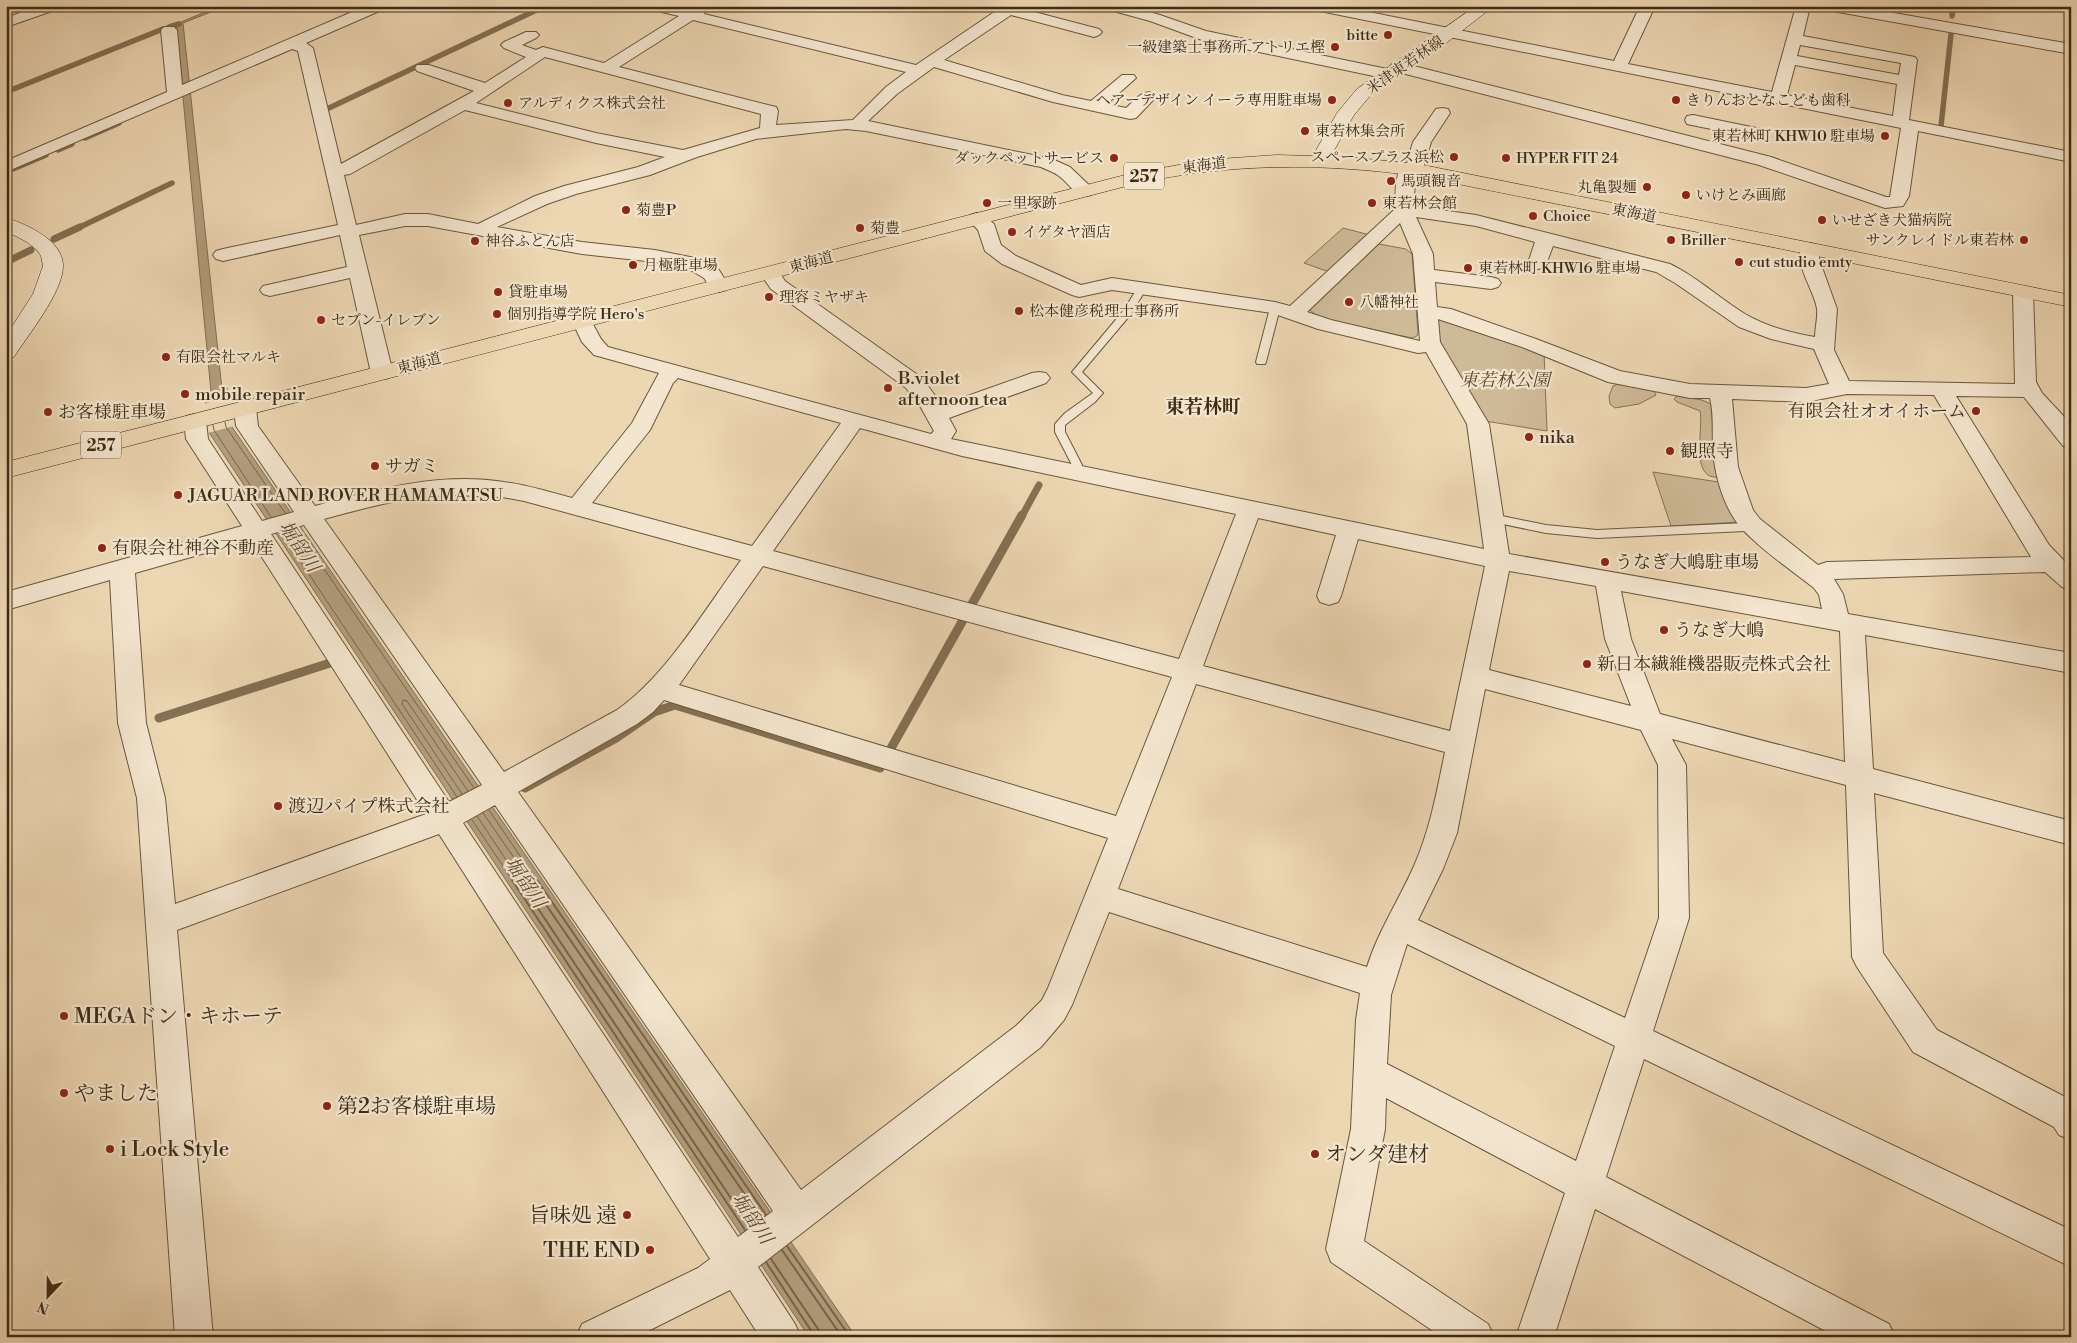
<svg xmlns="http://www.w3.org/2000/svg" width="2077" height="1343" viewBox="0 0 2077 1343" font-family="'Libre Bodoni','Noto Serif JP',serif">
<rect width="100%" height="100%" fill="#edd7b3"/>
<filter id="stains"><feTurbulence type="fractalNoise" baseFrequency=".004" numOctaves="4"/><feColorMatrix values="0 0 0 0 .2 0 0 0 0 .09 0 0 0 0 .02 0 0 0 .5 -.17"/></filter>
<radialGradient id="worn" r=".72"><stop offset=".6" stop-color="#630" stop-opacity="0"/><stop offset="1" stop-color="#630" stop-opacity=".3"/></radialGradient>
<path fill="#cfba98" stroke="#867356" d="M1343,228L1370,235L1329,272L1304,263Z
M1379,244L1406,249L1412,254L1418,333L1417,336L1412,338L1329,320L1317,316L1310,310Z
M1436,317L1544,352L1547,431L1485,421L1439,342Z
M1618,384L1654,391L1656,395L1639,404L1615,408L1610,404L1609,396L1613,386Z
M1677,396L1702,400L1716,406L1719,477C1689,481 1704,427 1700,411L1677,402L1674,399Z
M1653,472L1725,483L1741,522L1671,526Z"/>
<path fill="#b29d7d" stroke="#847053" d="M220,6H226L183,23L222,389L227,388L230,424L856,1337H809L208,431L205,394L211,392L176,24Z"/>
<path fill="#edd7b3" d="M229,397L234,426L208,433L204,404Z"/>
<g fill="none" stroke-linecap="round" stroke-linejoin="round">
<path stroke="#786449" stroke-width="1" d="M225,422L226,427L285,513
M213,425L214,430L271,517
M296,528L474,788
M281,532L457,797
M462,794L402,704L403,700L407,701L468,791
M489,810L537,881
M483,813L530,881
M477,816L520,881
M472,820L513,881"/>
<path stroke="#786449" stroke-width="2" d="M512,880L745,1230
M519,880L750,1227
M529,880L761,1218
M537,880L766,1215
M787,1246L850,1337
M782,1250L842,1337
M771,1259L818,1329L819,1337
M766,1262L812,1332L813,1337"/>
<path stroke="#847053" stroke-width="5.5" d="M1952,16L1953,6
M169,27L179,24
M6,92L163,29
M329,108L545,6
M1941,126L1951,34
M85,138L119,123
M58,150L72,144
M6,172L46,155
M78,228L172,183"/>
<path stroke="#847053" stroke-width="7" d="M54,239L80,227
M6,262L31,250
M1022,516L1039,485"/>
<path stroke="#847053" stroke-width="9" d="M972,604L1022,515
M159,718L330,663
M890,750L963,620
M525,788L616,738L654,712L675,705L880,768L881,766"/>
<defs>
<path id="lane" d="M1141,286L1146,289L1131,314L1082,372L1103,393L1095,402L1065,425V432L1082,465L1078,476H1070L1069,473L1072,465L1055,432V424L1065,413L1093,393L1072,372L1124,310L1138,287Z
M1275,305L1280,308L1266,362L1265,364H1257L1256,362L1270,308Z
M1492,514L1546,525L1597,530L1745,523L1752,521L1758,525L1756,528L1745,531L1597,538L1546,533L1488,521L1486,518L1488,515Z"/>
<path id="street" d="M38,6H60L58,9L6,27V18Z
M366,6H386L384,9L306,43L313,48L341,164L474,91L417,71L415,68L417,65H429L485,83L526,57L504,48L501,45L504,42L526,32H536L539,35L536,38L522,45L536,50L543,47L604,63L679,16L649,9L647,6H673L689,10L694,7L702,6L706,10L704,14L916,65L1003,6H1020L1019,8L1099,29L1102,32L1099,35L1094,37L1011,15L944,60L1062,95L1091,101L1122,75H1134L1136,78L1107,104L1126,108C1135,100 1142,89 1155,93L1157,96L1136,118L1130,119L1053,102L934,67L897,94L868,121L1052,159L1070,167L1091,187L1094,191L1091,195C1076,199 1070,184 1059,176C1054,172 1047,170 1041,167L866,131L846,129L756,139L697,157L650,175L576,194L547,204L497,227L582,242L655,250L700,259L719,270L729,286L726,290L719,292L712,290L704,278L687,268L655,262L582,254L428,226H405L359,235L393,373L389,378L382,379L375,378L371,373L350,278L270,296L263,294L260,290L263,286L347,267L340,235L223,261L216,259L213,255L216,251L223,249L338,225L298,51L292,49L6,172V161L167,92L161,30L164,27H174L177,30L182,85ZM693,20L906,72L886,87L853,120L776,125L778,111L776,107L619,67ZM545,57L761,114L760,128L683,150L596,133L476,103ZM465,110L596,143L665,157L638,167L564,186L535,196L478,224L428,214H405L356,225L344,175L350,174Z
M1104,6H1129L1160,15L1206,31L1392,70L1390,67L1392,64L1398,62L1771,157L1886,197H1890L1901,128L1315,10L1308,6H1339L1614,61L1640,6H1655L1628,64L1772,92L1796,6H1810L1803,36L1915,57L1917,60L1909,120L2071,152V162L1918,131L1909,196L1903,206L1885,208L1759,165L1394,71L1396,74L1394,77L1388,79L1202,40L1150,21L1106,9ZM1800,45L1901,63L1899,75L1797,56ZM1795,65L1897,84L1893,116L1787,95Z
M1820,6H1854L2071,44V54L1827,10Z
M1442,108L1448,109L1450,113L1431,142L1423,169L1420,173L1416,174L1413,206L1476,215L1670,264C1697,277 1719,298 1745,314C1766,326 1790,333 1815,337C1815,328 1818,318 1817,309C1815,291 1792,262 1803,245L1810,243L1817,245L1819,249V259L1837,309L1834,350L1849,381L2015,384L2013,292L2016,288L2023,286L2030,288L2033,292L2036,382L2042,393L2071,424V448L2063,446L2024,397L1956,396L2049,545L2071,568V590L2062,587L2045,572L1834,579L1843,594L1848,614L2071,653V673L1865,635L1873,769L2071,821V845L1874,793L1883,953L1937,1030L2071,1100V1140L2059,1135L2054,1127L1913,1052L1857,967L1852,957L1846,785L1672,739L1686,765L1689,918L1653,1031L2071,1230V1267L1644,1059L1606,1177L1889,1324L1895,1337H1837L1595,1209L1554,1337H1516L1565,1193L1386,1098L1385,1129L1364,1241L1488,1324L1494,1337H1442L1331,1262L1326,1249L1351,1129L1356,1020L1360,993L1109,912L1072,1005L1064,1020L1041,1047L758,1267L795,1324L801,1337H760L730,1290L636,1337H576L582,1324L698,1268L710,1259L439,834L177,930L213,1337H175L137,798L118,723L110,580L6,610V592L242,526L186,439L184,421L187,416L195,414L203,416L206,421L208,439L262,521L294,512L236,426L234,408L237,403L245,401L253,403L256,408L258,426L315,506C377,489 440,472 504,482C527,485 549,492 572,498L632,423L659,373L594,355L582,342L572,321L575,317L582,315L589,317L601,339L608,347L931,434L934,431L920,406L906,388L771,289L760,273L763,269L770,267L777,269L785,281L922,378L942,405L1032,373L1039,372L1046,373L1050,378L1046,383L949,418L956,431L951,439L1484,549L1467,424L1426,352L1418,353L1318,329L1272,313L1112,290L1079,297L1072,295L1002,264L985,251L978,230L968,219L970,215L977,213L984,215L994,224L1001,245L1016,256L1081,285L1112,278L1275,302L1290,306L1395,209C1396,194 1394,176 1403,164L1407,163L1413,142L1436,109ZM1416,217L1476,226L1535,242L1528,263L1531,267L1538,269L1545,267L1553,246L1656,272L1675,283L1739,327L1771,339L1814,349L1829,384L1806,388L1690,384L1620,371L1536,339L1451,309L1437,307L1435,282L1491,289L1498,287L1501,283L1498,279L1491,277L1434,270L1433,254ZM1400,223L1413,254L1420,341L1331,320L1307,312ZM1438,319L1522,347L1608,382L1690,398H1710C1715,419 1711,439 1714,460C1717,483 1726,512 1743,530C1763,551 1791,570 1814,588L1819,595L1822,609L1509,554L1489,424L1440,342ZM678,378L841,423L752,546L592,503L650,430L673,383ZM1847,394L1934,395L2031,557L1827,562L1818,565L1760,519L1753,510L1738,467L1732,399L1806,402ZM860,428L962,456L1236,514L1179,659L773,551ZM454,495L502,497L524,501L741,560C706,608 666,676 617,710L504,772L324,519C368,507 409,496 454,495ZM1258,518L1336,535L1317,596L1320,602L1329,605L1338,602L1341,596L1358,539L1485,566L1450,731L1203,666ZM304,525L482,785L449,802L271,534ZM251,540L426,814L175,904L165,798L146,723L135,573ZM763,566L1172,677L1116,816L679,685ZM1509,571L1596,586L1605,639L1631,706L1489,670ZM1621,591L1840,631L1845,762L1660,714L1631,639ZM1196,684L1445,752C1437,791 1430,830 1414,866C1399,900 1378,931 1367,967L1118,889ZM1485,689L1641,730L1658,765L1659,918L1625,1018L1418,920L1443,869L1457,833ZM664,700L1108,838L1048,988L1042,1000L1017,1025L801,1190L518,792L637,724L653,712ZM495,805L773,1211L738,1237L463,823ZM1407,944L1615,1046L1576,1161L1387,1064L1391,995Z
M1693,115L1761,129L1763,133L1761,137L1755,138L1687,124L1685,120L1687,116Z"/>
<path id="secondary" d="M1476,6H1494L1445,44L1391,80L1369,97L1354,115L1332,154L1329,163L1323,164L1317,163L1314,154L1337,113L1357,89Z
M6,218C15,220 23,224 31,228C46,236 62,247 63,265C64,291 28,335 14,357L6,358V336L33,294L43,266L41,256L37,250L27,242L6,231Z"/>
<path id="highway" d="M1277,155L1347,157L1418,164L2071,295V307L1418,176C1321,163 1233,163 1138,183L6,478V462L1129,174L1206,160Z"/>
</defs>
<use href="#lane" stroke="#6a573c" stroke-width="2"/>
<use href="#street" stroke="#6a573c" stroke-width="2"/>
<use href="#secondary" stroke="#3e2c15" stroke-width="1"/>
<use href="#highway" stroke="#3e2c15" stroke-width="1"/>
<use href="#lane" fill="#f3e5ce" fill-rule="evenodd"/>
<use href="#street" fill="#f3e5ce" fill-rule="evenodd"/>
<use href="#secondary" fill="#f3e5ce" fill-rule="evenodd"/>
<use href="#highway" fill="#edd7b3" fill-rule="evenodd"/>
</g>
<g fill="#8f2418" stroke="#f3e5ce" stroke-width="2">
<circle cx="1388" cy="35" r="5"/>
<circle cx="1335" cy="47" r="5"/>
<circle cx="1332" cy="100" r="5"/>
<circle cx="1676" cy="100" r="5"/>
<circle cx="508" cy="103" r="5"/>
<circle cx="1305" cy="131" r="5"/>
<circle cx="1885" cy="136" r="5"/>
<circle cx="1454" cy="157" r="5"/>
<circle cx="1114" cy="158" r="5"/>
<circle cx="1506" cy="158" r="5"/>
<circle cx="1391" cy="181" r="5"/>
<circle cx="1647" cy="187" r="5"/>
<circle cx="1686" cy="195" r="5"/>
<circle cx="987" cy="203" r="5"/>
<circle cx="1372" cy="203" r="5"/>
<circle cx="626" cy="210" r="5"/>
<circle cx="1533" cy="216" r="5"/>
<circle cx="1822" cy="220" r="5"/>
<circle cx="860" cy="228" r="5"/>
<circle cx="1012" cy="232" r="5"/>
<circle cx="1671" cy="240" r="5"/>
<circle cx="2024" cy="240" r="5"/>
<circle cx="475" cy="241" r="5"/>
<circle cx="1739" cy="262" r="5"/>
<circle cx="633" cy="265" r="5"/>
<circle cx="1468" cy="268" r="5"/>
<circle cx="498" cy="292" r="5"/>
<circle cx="769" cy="297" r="5"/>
<circle cx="1349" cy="302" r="5"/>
<circle cx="1019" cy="311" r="5"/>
<circle cx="497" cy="314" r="5"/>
<circle cx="321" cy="320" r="5"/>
<circle cx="166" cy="357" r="5"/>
<circle cx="888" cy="388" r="5"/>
<circle cx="185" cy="394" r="5"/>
<circle cx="1976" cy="411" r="5"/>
<circle cx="48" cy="412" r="5"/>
<circle cx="1529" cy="437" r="5"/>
<circle cx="1670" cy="451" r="5"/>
<circle cx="375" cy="466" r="5"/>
<circle cx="178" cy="495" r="5"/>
<circle cx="102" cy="548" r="5"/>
<circle cx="1605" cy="562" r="5"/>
<circle cx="1664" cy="630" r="5"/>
<circle cx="1587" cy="664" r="5"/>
<circle cx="278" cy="806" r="5"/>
<circle cx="64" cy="1016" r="5"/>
<circle cx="64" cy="1093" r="5"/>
<circle cx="327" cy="1106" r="5"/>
<circle cx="110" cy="1149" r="5"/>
<circle cx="1315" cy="1154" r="5"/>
<circle cx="627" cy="1215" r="5"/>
<circle cx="650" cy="1250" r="5"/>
</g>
<g text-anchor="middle" stroke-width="4.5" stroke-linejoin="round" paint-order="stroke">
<g font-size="15" fill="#3e2c15" stroke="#f3e5ce" text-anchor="start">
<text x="1378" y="40" text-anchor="end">bitte</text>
<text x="1325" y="52" text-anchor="end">一級建築士事務所 アトリエ樫</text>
<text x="1322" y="105" text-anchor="end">ヘアーデザイン イーラ専用駐車場</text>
<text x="1686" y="105">きりんおとなこども歯科</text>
<text x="518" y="108">アルディクス株式会社</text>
<text x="1315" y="136">東若林集会所</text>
<text x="1875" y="141" text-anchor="end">東若林町 KHW10 駐車場</text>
<text x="1444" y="162" text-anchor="end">スペースプラス浜松</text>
<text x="1104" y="163" text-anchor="end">ダックペットサービス</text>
<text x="1516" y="163">HYPER FIT 24</text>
<text x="1401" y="186">馬頭観音</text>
<text x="1637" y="192" text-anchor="end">丸亀製麺</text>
<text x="1696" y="200">いけとみ画廊</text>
<text x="997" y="208">一里塚跡</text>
<text x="1382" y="208">東若林会館</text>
<text x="636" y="215">菊豊P</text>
<text x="1543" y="221">Choice</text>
<text x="1832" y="225">いせざき犬猫病院</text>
<text x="870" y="233">菊豊</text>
<text x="1022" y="237">イゲタヤ酒店</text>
<text x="1681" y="245">Briller</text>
<text x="2014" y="245" text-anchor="end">サンクレイドル東若林</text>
<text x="485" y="246">神谷ふとん店</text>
<text x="1749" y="267">cut studio emty</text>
<text x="643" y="270">月極駐車場</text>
<text x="1478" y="273">東若林町 KHW16 駐車場</text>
<text x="508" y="297">貸駐車場</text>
<text x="779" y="302">理容ミヤザキ</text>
<text x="1359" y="307">八幡神社</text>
<text x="1029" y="316">松本健彦税理士事務所</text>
<text x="507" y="319">個別指導学院 Hero's</text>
<text x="331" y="325">セブン-イレブン</text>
<text x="176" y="362">有限会社マルキ</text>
</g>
<g font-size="15" fill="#3e2c15" stroke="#f3e5ce">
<text transform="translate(1405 65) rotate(-35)" y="5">米津東若林線</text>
<text transform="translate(1204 165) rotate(-8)" y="5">東海道</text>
<text transform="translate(1634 213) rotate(11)" y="5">東海道</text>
<text transform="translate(811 262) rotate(-15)" y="5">東海道</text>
<text transform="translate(419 363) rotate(-15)" y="5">東海道</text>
</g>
<g fill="#f3e5ce" stroke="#74644c" stroke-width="1">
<rect x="1124" y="162.5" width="40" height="27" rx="4"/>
<rect x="81" y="431.5" width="40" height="27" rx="4"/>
</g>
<g font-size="16" font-weight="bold" fill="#3e2c15">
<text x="1144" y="182">257</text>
<text x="101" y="451">257</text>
</g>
<g font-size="18" fill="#3e2c15" stroke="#f3e5ce" text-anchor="start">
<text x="898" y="384">B.violet<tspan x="898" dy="21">afternoon tea</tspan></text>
<text x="195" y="400">mobile repair</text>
<text x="1966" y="417" text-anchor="end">有限会社オオイホーム</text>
<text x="58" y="418">お客様駐車場</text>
<text x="1539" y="443">nika</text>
<text x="1680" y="457">観照寺</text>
<text x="385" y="472">サガミ</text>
<text x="188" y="501">JAGUAR LAND ROVER HAMAMATSU</text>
<text x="112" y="554">有限会社神谷不動産</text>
<text x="1615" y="568">うなぎ大嶋駐車場</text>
<text x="1674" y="636">うなぎ大嶋</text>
<text x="1597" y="670">新日本繊維機器販売株式会社</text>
<text x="288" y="812">渡辺パイプ株式会社</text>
</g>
<g font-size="18" font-style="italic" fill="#5b482f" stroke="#f3e5ce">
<text x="1505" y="386">東若林公園</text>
</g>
<g font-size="19" font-weight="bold" fill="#3e2c15" stroke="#f3e5ce">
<text x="1203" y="413">東若林町</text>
</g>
<g font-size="19" font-style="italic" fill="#5b482f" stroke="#f3e5ce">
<text transform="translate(300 546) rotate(56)" y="7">堀留川</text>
<text transform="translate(526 882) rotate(56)" y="7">堀留川</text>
<text transform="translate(753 1218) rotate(56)" y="7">堀留川</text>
</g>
<g font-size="21" fill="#3e2c15" stroke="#f3e5ce" text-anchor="start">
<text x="74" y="1023">MEGAドン・キホーテ</text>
<text x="74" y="1100">やました</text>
<text x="337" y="1113">第2お客様駐車場</text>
<text x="120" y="1156">i Lock Style</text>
<text x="1325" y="1161">オンダ建材</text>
<text x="617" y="1222" text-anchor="end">旨味処 遠</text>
<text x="640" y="1257" text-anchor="end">THE END</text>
</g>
</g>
<rect width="2077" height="1343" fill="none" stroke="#edd7b3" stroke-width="25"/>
<rect x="8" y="8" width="2062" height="1328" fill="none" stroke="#3e2c15" stroke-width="2.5"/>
<rect x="12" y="12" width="2052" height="1318" fill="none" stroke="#3e2c15"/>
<g transform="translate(48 1296) rotate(202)" stroke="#f3e5ce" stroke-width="4" paint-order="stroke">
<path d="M0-4L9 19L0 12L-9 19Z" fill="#3e2c15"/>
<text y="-8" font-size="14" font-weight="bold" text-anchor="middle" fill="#3e2c15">N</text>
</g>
<rect width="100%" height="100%" filter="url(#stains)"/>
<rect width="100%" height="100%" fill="url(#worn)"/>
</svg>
